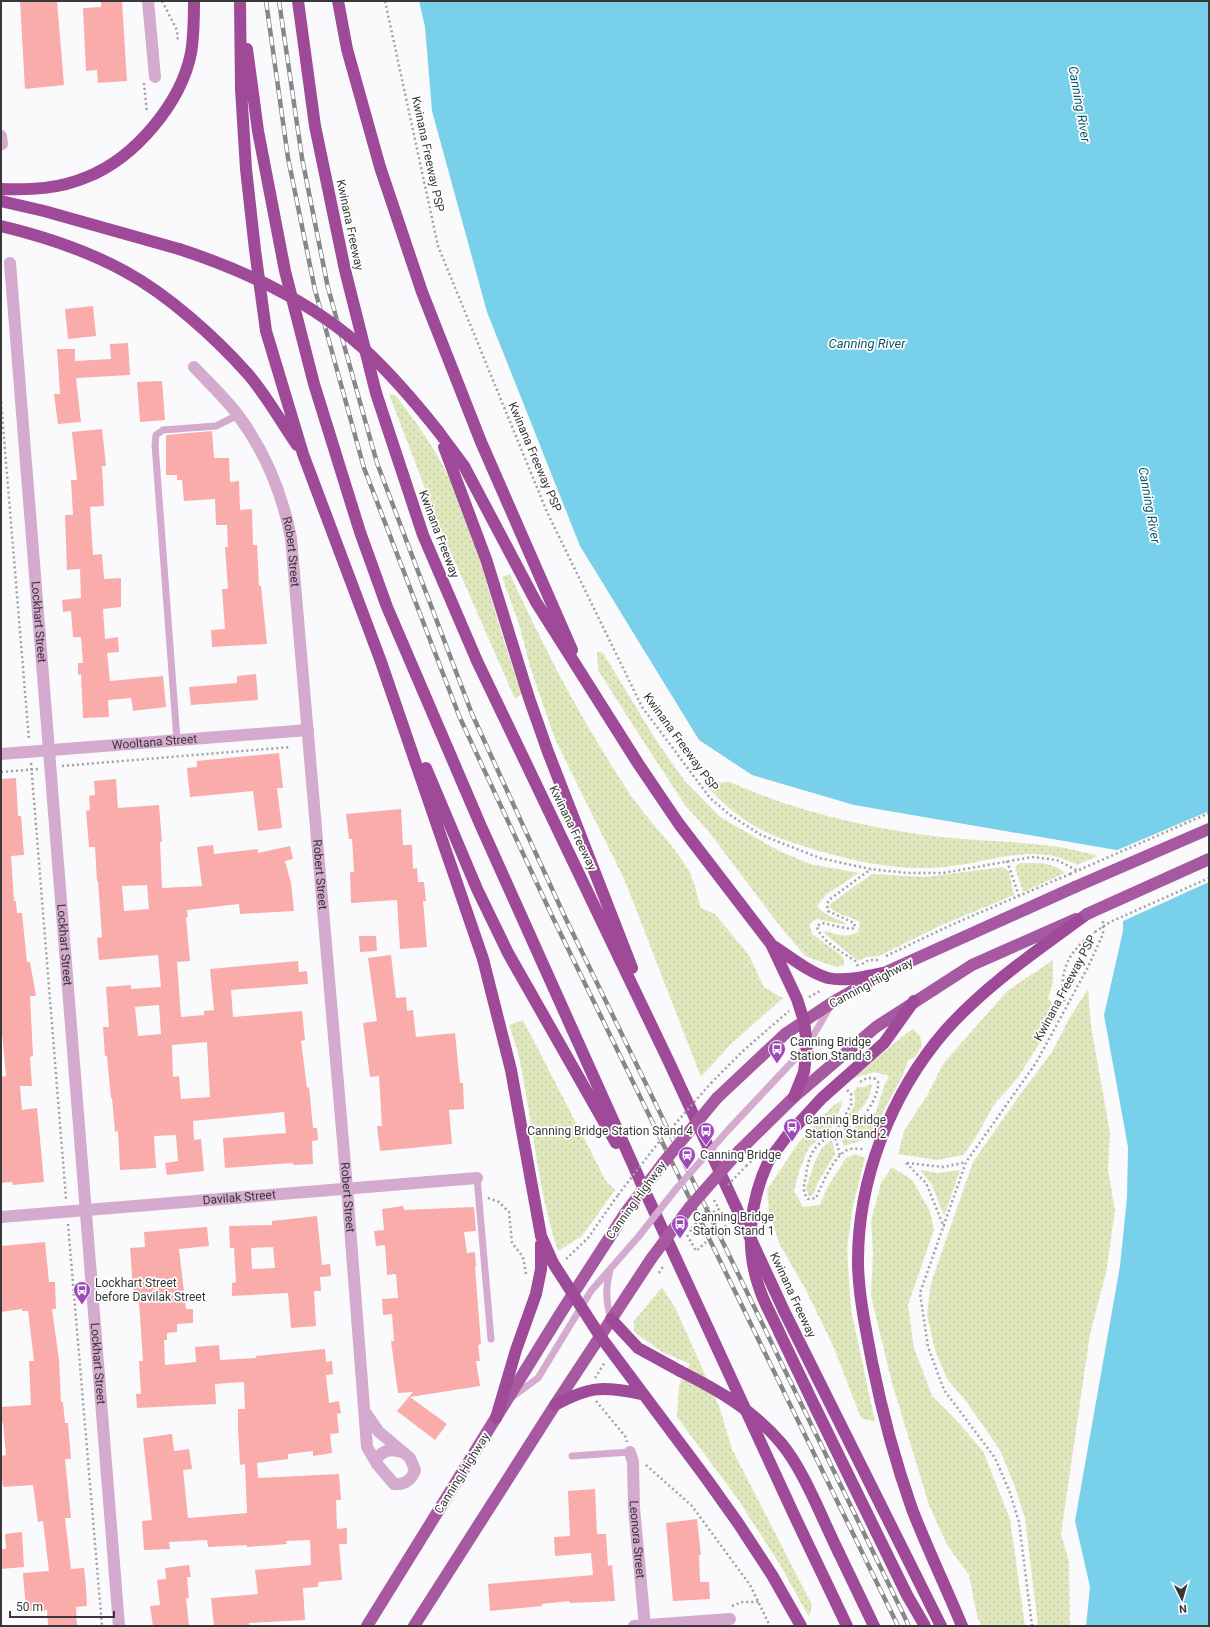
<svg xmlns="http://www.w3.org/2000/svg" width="1210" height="1627" viewBox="0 0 1210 1627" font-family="Roboto,sans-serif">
<defs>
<pattern id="grass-dots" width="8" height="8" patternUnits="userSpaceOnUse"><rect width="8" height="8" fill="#dfe7bd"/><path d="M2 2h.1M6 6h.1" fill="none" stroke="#c0c7a3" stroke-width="1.8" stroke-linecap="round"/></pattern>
</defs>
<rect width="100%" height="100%" fill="#fafafd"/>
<path fill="url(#grass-dots)" d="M389,394L395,395C419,425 441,457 456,493C483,558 497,628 522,694L515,699L441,530Z
M510,574C545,651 585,727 632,797C650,823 673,843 689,871C695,882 697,897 701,908L715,914L748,954L764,987L783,998L731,1044L701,1077L625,881L555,739L531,670L519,624L502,577Z
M597,651L603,653L656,740L684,780L720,817L779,851L810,864L859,873L827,894L817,906C827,918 836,917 848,925L816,919L809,924L812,934L841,955L844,959V965L836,967L805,956L779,925L709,832L685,805L636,730L598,670Z
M730,782C797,812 868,828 941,837C993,843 1047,840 1098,856L1077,865C1035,841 989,863 944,867C901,871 861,863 819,851C800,845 778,839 760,829C739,818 719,801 705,783Z
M1020,863C1036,863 1052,861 1065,873L1023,892L1015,867Z
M1003,867L1009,872L1014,895L942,925L879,956L867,957L858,961L824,933L826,931C837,935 848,938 858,932L860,922C850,916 838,915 830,908V904L872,874L926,877Z
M1053,960V983L1048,998L1058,1014L1017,1079L993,1106L975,1139L963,1155L937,1160L898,1154L904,1131L928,1094L943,1064L1007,991Z
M1088,989L1091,1026L1110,1133L1108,1169L1115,1211L1106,1273L1090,1334L1061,1534L1069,1562L1070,1626H1038L1025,1518L1014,1484L1000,1450L966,1401L947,1379L935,1350L927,1315L931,1283L973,1162L1019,1096L1052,1052L1070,1017Z
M523,1020L606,1181L615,1190L582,1236L558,1251C538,1190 533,1125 520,1062C518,1050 513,1037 509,1025Z
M913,1029L920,1036L922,1046L916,1056L908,1061L903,1075L869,1138L844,1146L840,1137L876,1112L884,1086L889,1076L874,1072L851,1079C873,1063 891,1044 913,1029Z
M872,1084C870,1103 859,1111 847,1124L843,1122C852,1111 857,1106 854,1092L857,1087H864Z
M842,1100L841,1107L830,1130L809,1147L799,1171L794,1191L803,1207L820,1205L827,1188L846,1158L855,1154L865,1158L853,1206L847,1249L851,1309L875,1422L861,1418L834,1348L807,1292L779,1243L769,1211L767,1190L799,1142L832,1107Z
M832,1140L835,1154L818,1182L813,1195L809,1196L806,1188L816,1159L822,1148Z
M892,1167L912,1180L930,1211L934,1230L908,1305L914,1348L932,1396L957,1421L983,1451L996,1484L1010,1519L1025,1626H982L977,1616L969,1575L947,1545L929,1505L892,1383L871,1296L873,1253L871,1221L881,1183Z
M920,1170L938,1173L960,1170L944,1216L932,1185Z
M662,1287L676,1309L720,1409L732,1449L812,1605L809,1617L779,1563L737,1498L677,1417L679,1385L690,1364L662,1352L634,1332V1321Z"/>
<path fill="#79d0ea" d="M419,1H1209V1626H1086L1090,1587L1075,1521L1120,1266L1127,1197L1128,1147L1104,1015L1123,931L1122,851L854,805L752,775L699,740L580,546L487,312L432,111L425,27Z"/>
<path fill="#fafafd" d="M1209,811V882L1121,922L1120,852L1115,851Z"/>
<path fill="#f9acaa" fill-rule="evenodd" d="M20,1H57L64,85L25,89Z
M101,1H122L127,81L98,83L97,70L86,71L83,8L101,7Z
M93,306L96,336L68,339L65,309Z
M128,343L130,375L76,378L81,422L58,424L54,394H60L57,349H75V361L111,359L110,344Z
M162,381L165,420L140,422L137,382Z
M102,429L106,466H102L104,506L90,507L93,555L102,554L104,579L121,578V607L103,609L105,639L118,637L119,652L107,653L110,681L163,676L166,707L133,711L131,698L108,700L109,717L83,718L81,674L78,675V663H83L81,637H73L71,611L63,612L62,600L81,598L80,569L67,570L65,515H73L71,480H77L72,432Z
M212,431L214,458H229L230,482L239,481L240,510L252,509L253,545H257L259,586H261L267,644L212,647L211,630L225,629L222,589H228L225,547H228L227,525H216L215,499L184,501L182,480H177V475H166V435Z
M256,674L258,700L191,705L189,687L237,683V676Z
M279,753L283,788H277L282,828L258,831L253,791L190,797L187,768L197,767V761Z
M16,778L18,816H21L24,855L11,856L14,901H16L17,913H22L27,962H30L36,996H30L33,1056L30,1057L32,1086H20L22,1110L37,1108L44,1182L13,1185L12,1182L1,1183V1077L6,1076L1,1022V779Z
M116,779L118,808L159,805L162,842H160L162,888L202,886L197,847L213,845L214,854L258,849V853L290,846L293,859L285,861L291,883L294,911L240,914L239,904L187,910L188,917H186L190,961L177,962L181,1017L204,1015V1011L214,1010L210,969L298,961L299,972L307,971L308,984L231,990L233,1017L302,1011L305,1040L301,1041L307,1088L309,1087L313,1128H317L318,1140L312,1141L313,1164L293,1165V1163L225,1168L223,1138L286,1133L284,1112L193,1121L194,1140L201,1139L204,1171L167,1175L165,1163L178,1161L176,1135L154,1136L156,1168L120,1170L118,1131L115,1132L112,1098H111L107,1056H105L103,1027H109L106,987L131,985V989L161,987L158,955L99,960L97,938L102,937L98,881H97L95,847H89L86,811L90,810L89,796L95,795L94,781ZM147,885L149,909L124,911L122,886ZM159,1005L161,1034L138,1036L135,1007ZM207,1042L210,1097L181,1099L179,1076L173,1077L172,1045Z
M401,809L403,845H412L413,869L417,868L418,882H424L426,901H423L427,947L400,949L397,900L351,903L350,872H354L352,839H349L346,814Z
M359,936H376L377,951L360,952Z
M391,955L396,998L406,997L407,1011L413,1010L416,1037L455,1033L460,1083H463L464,1109L449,1110L452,1144L380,1151L377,1126H382L379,1076L370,1077L363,1023L377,1021L368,958Z
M403,1206L404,1210L474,1207L476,1231L464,1232L467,1253L475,1252L476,1267H475L481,1344L478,1345L480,1361H476L480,1386L410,1397L447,1424L435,1440L397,1411L413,1392L398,1393L391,1341H394L392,1314L383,1315L382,1299L398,1298L396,1274L387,1275L385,1245L376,1246L374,1231L384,1230L382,1209Z
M317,1216L322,1265L330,1264L331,1276L320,1277L321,1291H314L316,1326L291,1328L288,1293L232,1296V1283L236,1282L234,1248H230L229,1226L272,1225V1221ZM273,1247L275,1268L252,1269L251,1248Z
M207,1227L209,1246L179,1249L186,1309H193V1323L177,1324V1332L167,1333V1340H164L165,1365L196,1362L195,1347L219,1345L220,1360L256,1358V1356L325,1349L326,1362L332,1361L333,1374L326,1375L329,1403L339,1401L341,1413L337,1414L339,1433L330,1434L332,1453L313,1456V1451L288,1454V1459L257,1463L258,1478L339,1474L341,1500H336L337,1529L347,1528V1544H339L342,1580L318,1582V1587L303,1588L305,1620L249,1623V1626H214L211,1598L258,1594L255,1570L311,1565L310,1540L286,1541L287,1544L247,1547V1545L208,1547L207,1540L169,1542L170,1549L144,1550L142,1521L152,1520L143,1438L172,1434L174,1451L189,1449L192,1469L183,1470L188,1518L247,1513L245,1464L240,1465L238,1428V1409H245L244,1382L215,1384L216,1404L137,1408L136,1394H141L139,1361H143L139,1302L134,1303L130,1248L145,1247L144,1232Z
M45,1242L49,1282H55L56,1309H52L59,1360L61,1402H63L65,1423H68L71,1459H65L71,1518H65L71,1569L84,1568L86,1587L87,1606L76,1607L77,1626H48L47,1610L26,1611L23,1573L49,1571L43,1521L38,1522L33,1485L3,1487L1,1470V1456L6,1455L3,1423H1V1407L31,1405L29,1361H34L28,1311H22V1309L1,1312V1246Z
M595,1489L597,1534H606L608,1566L612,1565L615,1601L570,1603L569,1601L542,1604V1606L490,1611L488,1584L593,1575L591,1553L555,1556L554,1537L570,1536L568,1491Z
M697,1519L701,1555H699L700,1582H709L710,1599L673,1601L666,1523Z
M22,1532L24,1567L1,1569V1549H6L5,1534Z
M189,1565L191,1577H187L189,1598H186L189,1626H153L150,1606L160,1605L157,1580L166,1579L165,1568Z"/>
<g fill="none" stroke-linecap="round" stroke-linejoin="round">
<path stroke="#a1a1a3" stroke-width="2.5" stroke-dasharray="2 3" stroke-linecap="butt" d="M162,1L177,30L178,42
M385,1L438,246L547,512L642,707L710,798L730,815L761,835L820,858L870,869L907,873H943L1032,857L1057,860L1078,871
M144,83L147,113
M1,402L29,740
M31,763L66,1199
M62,766L291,747
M1,772L38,769
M1007,861L1019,896
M886,956L951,925L1070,874
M862,964L869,960H878
M858,966L855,961C845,954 818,939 817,926L822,923L850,929L855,928L854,923L828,911L827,904L830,899L871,869
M809,997L822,990
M1069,1004C1063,1001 1063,997 1063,991C1060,965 1075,946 1095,932
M860,1082L867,1078H874L878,1082C879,1098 864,1119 850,1126C839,1132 827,1136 818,1145C810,1153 807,1165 806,1176C804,1184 802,1192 808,1199L816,1198C822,1184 834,1156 847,1150C852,1148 859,1149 863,1149
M711,1083L744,1050L789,1011
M840,1155L834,1134L851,1105V1094L847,1090
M906,1163L926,1183L944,1227
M907,1163L944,1167L966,1162
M746,1166L756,1157
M488,1198L499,1202L509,1212L512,1243L523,1257L526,1274
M713,1212L719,1209L714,1200
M68,1224L102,1626
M690,1230L694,1235L700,1230
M721,1230L729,1223
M687,1235L696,1251L706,1242
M566,1259L588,1238L618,1195
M595,1378L605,1362
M596,1401L625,1436L627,1442
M646,1465L692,1506L750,1585L770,1626
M732,1606L742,1602H759
M1032,1626L1019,1522L1009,1490L995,1458L944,1390L928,1347L920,1293L966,1162L1036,1063L1088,967L1103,934V920"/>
<path stroke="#d4aace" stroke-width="7" d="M177,740L155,445L156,435L163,430L216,426L238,415
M730,1128L807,1046L830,1007
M477,1178L491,1339
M610,1270C605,1288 606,1302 611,1319
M512,1397L538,1378L591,1291L639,1236
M572,1456L630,1452"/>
<g stroke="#d4aace" stroke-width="12">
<path d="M148,1L155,77"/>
<path d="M1,136L2,144"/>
<path id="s1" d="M10,263L119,1626"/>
<path id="s2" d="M194,367C209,383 225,398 238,415C266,453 282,492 291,538L347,1188L367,1447L377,1464L394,1484C404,1485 412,1480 415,1470L410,1458L379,1432L365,1412"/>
<path id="s3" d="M1,754L308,730"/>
<path id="s4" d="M1,1217L477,1178"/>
<path id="s5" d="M630,1452L633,1462L634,1508L645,1626"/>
<path d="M377,1464V1458C385,1449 392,1449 402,1452"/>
<path d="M634,1626L730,1619"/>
</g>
<path stroke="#a658a0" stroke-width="12" d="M717,1098L785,1034L833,1002L884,973L1075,887
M739,1151L794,1097L876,1027L972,965L1076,919
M367,1626L562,1311L626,1212
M414,1626L555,1405L651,1259"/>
<path stroke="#9f4a98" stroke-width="12" d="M240,1L241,89L246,169L255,250L266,331L303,454L380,659L483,959L511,1070L541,1236L553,1263L600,1336L706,1478L738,1523L772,1575L801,1626
M298,1L315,126L345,270L376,393L423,535L477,661L669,1062L785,1313L941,1626
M338,1L347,49L380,167L422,292L481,442L572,650
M247,49L258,131L285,271L314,384L360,532L387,607L480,824L648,1198L795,1517L847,1626
M1,189C31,190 59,189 87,177C135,158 181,103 191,53C194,35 194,18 194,1
M1,201L44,211L179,249
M1,226C43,236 88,251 126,272C168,295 215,337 247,373C265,393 281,422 297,445
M438,431L464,466L536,602L639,765L679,824L771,944L797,999L804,1021L807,1046L804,1072L794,1097
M444,447L486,559L529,698L548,752L632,968
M426,768L477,889L508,953L616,1143
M772,945C789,956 808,972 828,978C846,982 867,976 884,973
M769,1160L787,1136L822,1098L884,1043L914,1001
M611,1319L638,1348L680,1371
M555,1405C590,1386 603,1386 642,1394
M816,1409L907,1595L925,1626
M496,1418L516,1350L536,1294L541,1269V1244
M839,1553L874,1626
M962,1626C946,1587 927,1548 912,1509C895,1461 882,1412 872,1362C866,1330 859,1298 858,1265C857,1181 890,1095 945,1031C986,985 1038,950 1087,914"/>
<defs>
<path id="rail" d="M266,1L288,158L315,290L364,468L460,718L553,918L898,1626
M279,1L302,158L328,288L377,463L472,714L564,915L909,1626"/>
</defs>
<use href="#rail" stroke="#878789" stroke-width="4.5"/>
<use href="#rail" stroke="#fff" stroke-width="3" stroke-dasharray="9" stroke-linecap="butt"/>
<path stroke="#a1a1a3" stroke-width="2.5" stroke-dasharray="2 3" stroke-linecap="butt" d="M1070,874L1209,813
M1095,932L1110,922L1209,878
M728,1185L746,1166
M618,1195L655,1147L711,1083
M692,1228L709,1207
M659,1273L664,1265"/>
<path stroke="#d4aace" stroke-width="7" d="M639,1236L676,1189L730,1128"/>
<path stroke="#a658a0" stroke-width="12" d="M1075,887L1209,829
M1087,914L1209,859
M626,1212L663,1163L717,1098
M651,1259L689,1208L739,1151"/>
<path stroke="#9f4a98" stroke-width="12" d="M179,249C244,270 311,302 363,348C390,373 415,402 438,431
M769,1160C750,1200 744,1247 760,1290C765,1305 774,1320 780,1334C792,1359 804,1384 816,1409
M680,1371C718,1390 753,1410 781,1443C804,1470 823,1521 839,1553"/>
</g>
<defs>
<symbol id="bus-pin" viewBox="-11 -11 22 30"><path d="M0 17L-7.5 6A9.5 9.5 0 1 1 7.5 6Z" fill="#9d49b7" stroke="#fff"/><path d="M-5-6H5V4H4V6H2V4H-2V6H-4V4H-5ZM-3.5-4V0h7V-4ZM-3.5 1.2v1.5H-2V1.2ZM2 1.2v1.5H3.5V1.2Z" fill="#fff"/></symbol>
<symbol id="station-pin" viewBox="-11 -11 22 30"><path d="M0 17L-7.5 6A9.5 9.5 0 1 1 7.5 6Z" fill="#9d49b7" stroke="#fff"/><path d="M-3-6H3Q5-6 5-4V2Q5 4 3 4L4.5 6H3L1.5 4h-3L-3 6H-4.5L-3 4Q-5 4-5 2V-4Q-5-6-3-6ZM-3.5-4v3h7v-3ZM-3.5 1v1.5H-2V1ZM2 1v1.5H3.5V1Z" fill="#fff"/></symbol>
</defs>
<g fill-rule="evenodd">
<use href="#bus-pin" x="767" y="1039" width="20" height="27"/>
<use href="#bus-pin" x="782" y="1117" width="20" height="27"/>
<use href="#bus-pin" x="696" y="1121" width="20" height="27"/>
<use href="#station-pin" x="677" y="1145" width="20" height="27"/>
<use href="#bus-pin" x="670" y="1214" width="20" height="27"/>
<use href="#bus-pin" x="72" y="1280" width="20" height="27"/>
</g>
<g text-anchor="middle" stroke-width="3.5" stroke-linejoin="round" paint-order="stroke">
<g font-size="12" fill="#383839" stroke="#fff">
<text transform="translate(428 154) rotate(78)" y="4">Kwinana Freeway PSP</text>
<text transform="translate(350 225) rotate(78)" y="4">Kwinana Freeway</text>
<text transform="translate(535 457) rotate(67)" y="4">Kwinana Freeway PSP</text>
<text transform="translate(439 534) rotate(69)" y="4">Kwinana Freeway</text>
<text dy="4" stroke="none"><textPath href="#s2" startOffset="214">Robert Street</textPath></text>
<text dy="4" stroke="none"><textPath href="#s1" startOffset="360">Lockhart Street</textPath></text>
<text dy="4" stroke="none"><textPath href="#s3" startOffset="154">Wooltana Street</textPath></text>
<text transform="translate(681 742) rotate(54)" y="4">Kwinana Freeway PSP</text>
<text transform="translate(573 828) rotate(64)" y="4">Kwinana Freeway</text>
<text dy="4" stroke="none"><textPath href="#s2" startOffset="538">Robert Street</textPath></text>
<text dy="4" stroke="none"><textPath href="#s1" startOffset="684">Lockhart Street</textPath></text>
<text transform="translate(871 983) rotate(-28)" y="4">Canning Highway</text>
<text transform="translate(1065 988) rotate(-62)" y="4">Kwinana Freeway PSP</text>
<text dy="4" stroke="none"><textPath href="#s4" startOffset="239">Davilak Street</textPath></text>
<text dy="4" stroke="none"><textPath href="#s2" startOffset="862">Robert Street</textPath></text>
<text transform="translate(636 1200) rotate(-54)" y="4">Canning Highway</text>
<text transform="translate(793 1295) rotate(65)" y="4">Kwinana Freeway</text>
<text dy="4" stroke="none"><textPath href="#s1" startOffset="1104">Lockhart Street</textPath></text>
<text transform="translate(462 1473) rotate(-58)" y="4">Canning Highway</text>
<text dy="4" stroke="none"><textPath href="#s5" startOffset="88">Leonora Street</textPath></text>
</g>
<g font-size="12" fill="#383839" stroke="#fff" text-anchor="start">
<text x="790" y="1046">Canning Bridge<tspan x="790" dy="14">Station Stand 3</tspan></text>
<text x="805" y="1124">Canning Bridge<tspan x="805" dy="14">Station Stand 2</tspan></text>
<text x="693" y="1135" text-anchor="end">Canning Bridge Station Stand 4</text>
<text x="700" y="1159">Canning Bridge</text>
<text x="693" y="1221">Canning Bridge<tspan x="693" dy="14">Station Stand 1</tspan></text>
<text x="95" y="1287">Lockhart Street<tspan x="95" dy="14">before Davilak Street</tspan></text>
</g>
<g font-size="13" font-style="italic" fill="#0b5769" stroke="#fff">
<text transform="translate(1080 104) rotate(80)" y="5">Canning River</text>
<text x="867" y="348">Canning River</text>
<text transform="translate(1150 505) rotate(80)" y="5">Canning River</text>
</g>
</g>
<rect width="1210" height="1627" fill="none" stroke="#383839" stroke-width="4"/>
<g transform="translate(1182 1599) rotate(175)" stroke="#ffffff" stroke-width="3" paint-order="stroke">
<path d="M0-3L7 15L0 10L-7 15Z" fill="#383839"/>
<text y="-6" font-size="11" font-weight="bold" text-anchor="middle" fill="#383839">N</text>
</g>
<path d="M10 1611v6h104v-6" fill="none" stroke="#383839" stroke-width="2"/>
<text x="16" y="1611" font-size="12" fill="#383839" stroke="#ffffff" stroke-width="3" paint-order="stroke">50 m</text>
</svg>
